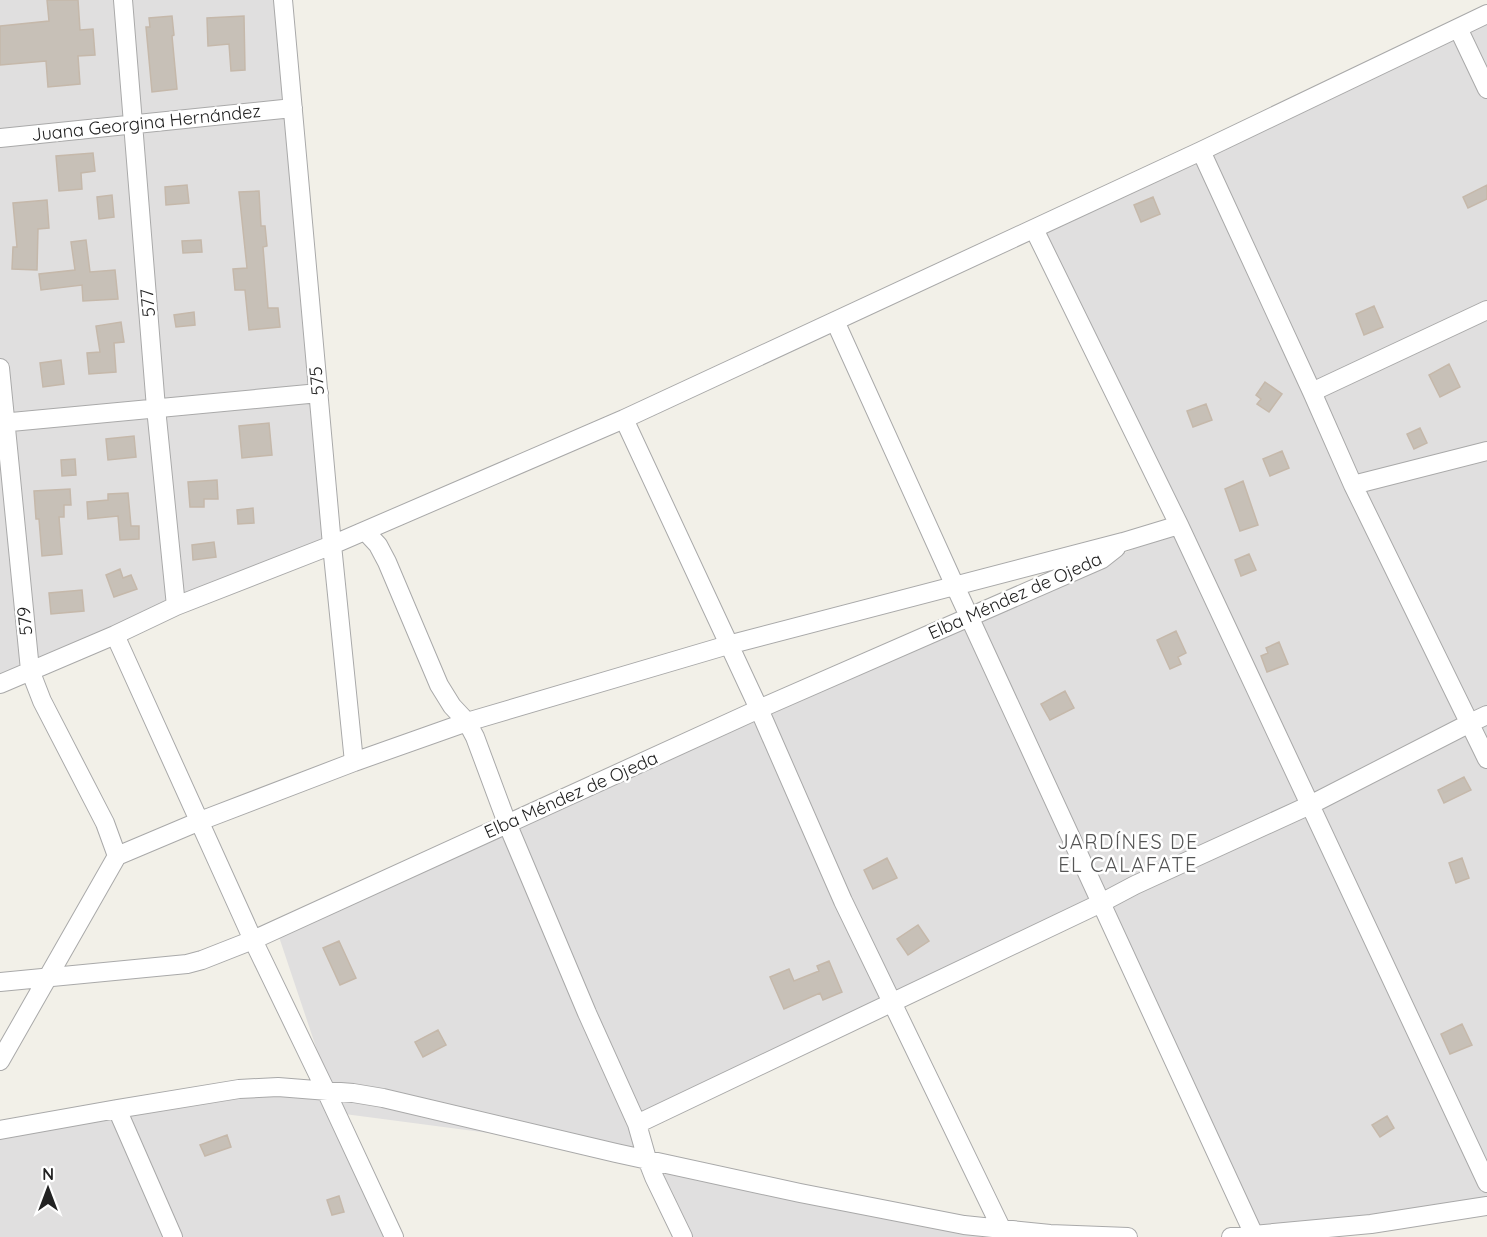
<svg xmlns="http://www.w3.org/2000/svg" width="1487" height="1237" viewBox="0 0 1487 1237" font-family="Quicksand,sans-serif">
<rect width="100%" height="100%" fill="#f2f0e8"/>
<path fill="#e0dfdf" d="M0,0H283L332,545L0,684Z
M1487,17V1206L1255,1236L1100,903L637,1124L633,1152L337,1113L393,1237H0V1137L328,1083L277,931L1176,530L1043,225Z
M647,1159L1005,1237H683Z"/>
<path fill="#c7c0b7" stroke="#c5b8aa" stroke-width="1.5" d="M47,0H78L80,30L93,29L95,55L78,56L80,84L48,87L46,61L0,65V26L49,21Z
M172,16L174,35L172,36L177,89L152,92L146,27H150L149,18Z
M244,16L245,70L231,71L229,44L208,46L207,18Z
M93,153L95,171L81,173L82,189L59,191L56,156Z
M187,185L189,203L166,205L165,187Z
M1487,185V199L1468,208L1463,197Z
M259,191L261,226H265L267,246L263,247L268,308H278L280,327L249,330L245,290H235L233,269L247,268L239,192Z
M112,195L114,217L99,219L97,197Z
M1153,197L1160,214L1141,222L1134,205Z
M47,200L49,228L38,229L37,270L12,269L13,247H17L13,203Z
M86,240L90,272L115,270L118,299L83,301L82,285L41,290L39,274L75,270L71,242Z
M201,240L202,252L183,253L182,241Z
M1374,306L1383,327L1364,335L1356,314Z
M194,312L195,325L176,327L174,315Z
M121,322L124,342L114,343L116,372L89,374L87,353L100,352L96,326Z
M61,360L64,384L43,387L40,363Z
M1449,364L1460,387L1440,397L1429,375Z
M1265,382L1282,394L1269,412L1257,404L1261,399L1256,395Z
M1206,404L1212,420L1193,427L1187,411Z
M269,423L272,455L242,458L239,426Z
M1420,428L1427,443L1414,449L1407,434Z
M134,436L136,457L108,460L106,439Z
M1282,451L1289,468L1270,476L1263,459Z
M75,459L76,475L62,476L61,460Z
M217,480L218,499H204V507H190L188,482Z
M1243,481L1258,525L1240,531L1225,489Z
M70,489L71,505H64V517H59L62,554L42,556L39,519H36L34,491Z
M128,493L131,526H139V539L120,540L118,516L88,519L87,502L108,500V494Z
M253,508L254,523L238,524L237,510Z
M214,542L216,557L193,560L192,545Z
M1249,554L1256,570L1241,576L1235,560Z
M120,569L123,578L131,575L137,589L114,597L106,575Z
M82,590L84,611L51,614L49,593Z
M1176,631L1186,653L1178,657L1181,664L1170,669L1157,640Z
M1279,642L1288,664L1267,672L1261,656L1268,653L1266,648Z
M1065,691L1074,708L1050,720L1041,704Z
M1464,777L1471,790L1444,803L1438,790Z
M887,858L897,878L873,889L864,870Z
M1462,858L1469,878L1456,883L1449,863Z
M918,925L929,941L908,955L897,939Z
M339,941L356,978L340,985L323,948Z
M829,961L842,992L823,1000L820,993L784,1009L770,977L789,969L794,981L819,971L817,966Z
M1462,1024L1472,1045L1450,1054L1441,1034Z
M438,1030L446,1045L423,1057L415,1042Z
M1387,1116L1394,1128L1380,1137L1372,1125Z
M227,1135L231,1147L205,1156L200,1145Z
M339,1196L344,1212L332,1215L327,1200Z"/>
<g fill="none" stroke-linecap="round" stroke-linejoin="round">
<defs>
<path id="minor" d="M123,0L156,408L176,606
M283,0L332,545L354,762
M1458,28L1487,89
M0,138L293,108
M1201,151L1312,392L1353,485L1487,759
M1034,229L1179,525L1487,1183
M835,321L955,586L1255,1237
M0,368L30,670L42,701L105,823L117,856
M1312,392L1487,310
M624,419L759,709L843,901L1005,1236
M0,423L319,393
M1353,485L1487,451
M365,531L378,545L387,562L439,685L452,706L467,722L475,737L507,823L587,1013L637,1124L647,1159L654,1177L683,1237
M115,635L253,940L326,1091L394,1237
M0,684L115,635L176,606L332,545L624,419L1201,151L1487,14
M0,982L187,964L202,960L253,940L759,709L1102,559L1116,548
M0,1061L117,856L200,821L354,762L467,722L728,645L1123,542L1179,525
M117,1109L173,1237
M637,1124L1101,903L1135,885L1310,805L1470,723L1487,715
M0,1130L117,1109L239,1089L278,1087L353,1093L383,1098L616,1153L800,1193L964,1225L1050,1234L1128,1237
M1231,1237L1371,1224L1487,1206"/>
</defs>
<use href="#minor" stroke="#a9a9a9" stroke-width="20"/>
<use href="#minor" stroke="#fff" stroke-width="18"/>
</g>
<g text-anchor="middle" stroke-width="5" stroke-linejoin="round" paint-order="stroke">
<g font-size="18" fill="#222" stroke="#fff">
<text transform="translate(146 123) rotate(-6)" y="6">Juana Georgina Hernández</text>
<text transform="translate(148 303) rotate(-95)" y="6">577</text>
<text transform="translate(317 381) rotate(-95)" y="6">575</text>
<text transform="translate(1015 596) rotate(-24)" y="6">Elba Méndez de Ojeda</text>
<text transform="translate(25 621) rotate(-96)" y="6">579</text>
<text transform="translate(571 795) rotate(-24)" y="6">Elba Méndez de Ojeda</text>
</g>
<g font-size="20" letter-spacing="1.5" fill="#555" stroke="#fff">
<text x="1128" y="849">JARDÍNES DE<tspan x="1128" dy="23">EL CALAFATE</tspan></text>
</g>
</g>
<g transform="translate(48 1189)" stroke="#ffffff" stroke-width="4.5" paint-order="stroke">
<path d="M0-4.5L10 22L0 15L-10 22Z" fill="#222222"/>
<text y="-9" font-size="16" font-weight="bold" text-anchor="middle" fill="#222222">N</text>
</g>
</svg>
